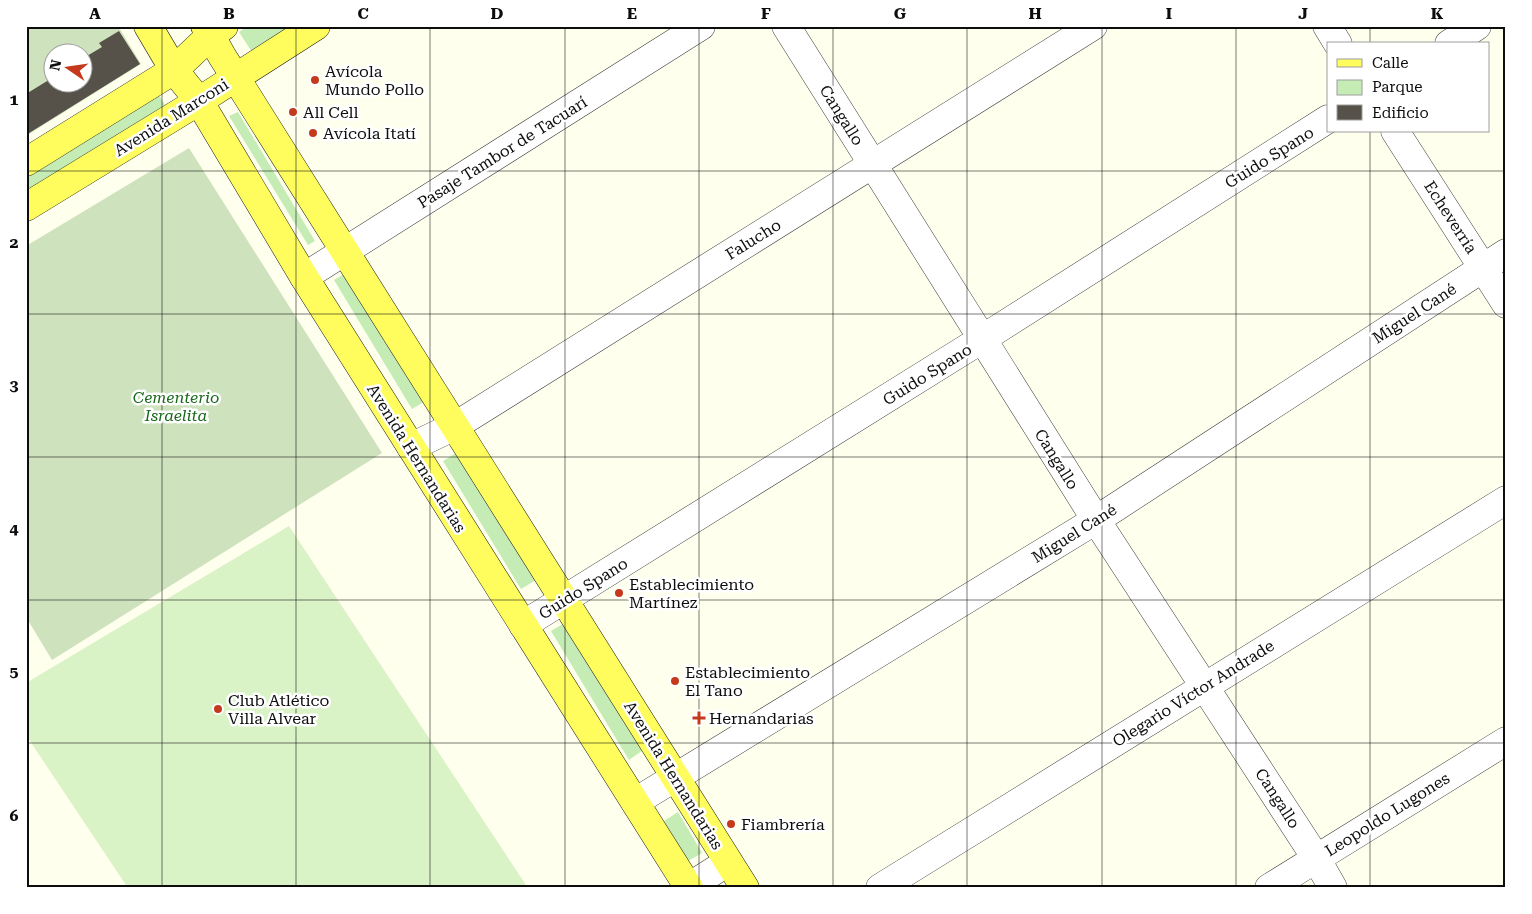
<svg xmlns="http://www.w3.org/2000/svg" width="1532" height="914" viewBox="0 0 1532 914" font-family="'Roboto Serif',serif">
<rect width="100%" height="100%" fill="#ffffed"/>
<path fill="#c4ecb4" d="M248,26H293L252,52L239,32Z
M158,93L165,105L26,192V175Z
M238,112L315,241L308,245L229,116Z
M349,271L427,400L412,409L334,280Z
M458,452L536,580L521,589L443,461Z
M566,622L643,750L629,760L551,631Z
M678,812L702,853L688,861L664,821Z"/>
<path fill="#cee2bd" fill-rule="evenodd" d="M26,26H118L141,64L26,136ZM52,52H82V82H52Z
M189,148L382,453L52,660L26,617V246Z"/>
<path fill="#d9f2c6" d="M289,526L528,888H128L26,735V683Z"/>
<path fill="#565149" d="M119,31L140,64L26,135V94L52,78V82H82V59L102,47L99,43Z"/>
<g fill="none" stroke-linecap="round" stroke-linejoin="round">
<defs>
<path id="minor" d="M786,26L1096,520L1316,858L1333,888
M1327,26L1338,44
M1449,44L1477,26
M1395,131L1506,304
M304,277L701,26
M411,447L455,426L1093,26
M523,625L982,339L1328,119
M635,802L1096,520L1506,253
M687,888L728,862
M880,888L1506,500
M1269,888L1506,741"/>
<path id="major" d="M148,26L174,70L199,101L304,277L689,888
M205,26L222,56L745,888
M26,162L174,70L211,35L224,26
M26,207L199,101L316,26"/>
</defs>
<use href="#minor" stroke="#404040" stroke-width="29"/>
<use href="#major" stroke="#1e1e1e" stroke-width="29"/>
<use href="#minor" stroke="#fff" stroke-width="28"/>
<use href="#major" stroke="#fffc5d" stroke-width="28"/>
</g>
<path fill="none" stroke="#0d0d0d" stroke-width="1" stroke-opacity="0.55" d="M162,26V888M296,26V888M430,26V888M565,26V888M699,26V888M833,26V888M967,26V888M1102,26V888M1236,26V888M1370,26V44M1370,131V888M26,171H1506M26,314H1506M26,457H1506M26,600H1506M26,743H1506"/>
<g fill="#c53a1c" stroke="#fff" stroke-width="2">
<circle cx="315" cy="80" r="5"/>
<circle cx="293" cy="112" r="5"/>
<circle cx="313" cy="133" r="5"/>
<circle cx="619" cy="593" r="5"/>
<circle cx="675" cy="681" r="5"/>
<circle cx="218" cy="709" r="5"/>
<path d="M696.5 710.5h5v5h5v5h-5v5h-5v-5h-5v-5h5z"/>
<circle cx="731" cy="824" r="5"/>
</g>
<g text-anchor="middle" stroke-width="5" stroke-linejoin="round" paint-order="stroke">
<g font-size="16" fill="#0d0d0d" stroke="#fff" text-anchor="start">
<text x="325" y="77">Avícola<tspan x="325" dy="18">Mundo Pollo</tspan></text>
<text x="303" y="118">All Cell</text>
<text x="323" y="139">Avícola Itatí</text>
<text x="629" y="590">Establecimiento<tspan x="629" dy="18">Martínez</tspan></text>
<text x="685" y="678">Establecimiento<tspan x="685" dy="18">El Tano</tspan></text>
<text x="228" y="706">Club Atlético<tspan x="228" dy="18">Villa Alvear</tspan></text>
<text x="709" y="724">Hernandarias</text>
<text x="741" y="830">Fiambrería</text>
</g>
<g font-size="16" fill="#0d0d0d" stroke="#fff">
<text transform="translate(842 115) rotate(58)" y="6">Cangallo</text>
<text transform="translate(171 117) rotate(-32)" y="6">Avenida Marconi</text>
<text transform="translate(502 152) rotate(-32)" y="6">Pasaje Tambor de Tacuarí</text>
<text transform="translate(1269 157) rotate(-32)" y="6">Guido Spano</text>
<text transform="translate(1451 217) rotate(57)" y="6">Echeverría</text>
<text transform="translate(753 239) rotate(-32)" y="6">Falucho</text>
<text transform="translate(1414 313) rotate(-33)" y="6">Miguel Cané</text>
<text transform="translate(927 374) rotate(-32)" y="6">Guido Spano</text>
<text transform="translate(417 458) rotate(58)" y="6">Avenida Hernandarias</text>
<text transform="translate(1057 459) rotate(58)" y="6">Cangallo</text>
<text transform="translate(1074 533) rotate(-32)" y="6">Miguel Cané</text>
<text transform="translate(583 588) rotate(-32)" y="6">Guido Spano</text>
<text transform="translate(1193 693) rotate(-32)" y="6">Olegario Víctor Andrade</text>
<text transform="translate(674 775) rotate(58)" y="6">Avenida Hernandarias</text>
<text transform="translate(1278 798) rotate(57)" y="6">Cangallo</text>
<text transform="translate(1387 814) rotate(-32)" y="6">Leopoldo Lugones</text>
</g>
<g font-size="16" font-style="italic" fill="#19691b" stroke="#fff">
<text x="176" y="403">Cementerio<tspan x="176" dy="18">Israelita</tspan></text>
</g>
</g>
<rect width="1532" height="914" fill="none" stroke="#ffffff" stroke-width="55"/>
<rect x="1327" y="42" width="162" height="90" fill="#ffffff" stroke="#9e9e9e"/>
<rect x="1337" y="59" width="25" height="8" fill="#fffc5d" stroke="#9e9e9e"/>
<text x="1372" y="68" font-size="15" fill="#0d0d0d">Calle</text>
<rect x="1337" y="80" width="25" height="15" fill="#c4ecb4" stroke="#9e9e9e"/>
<text x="1372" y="92" font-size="15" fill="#0d0d0d">Parque</text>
<rect x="1337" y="105" width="25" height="15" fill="#565149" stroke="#9e9e9e"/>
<text x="1372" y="118" font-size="15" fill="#0d0d0d">Edificio</text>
<g transform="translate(68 68) rotate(283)"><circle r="24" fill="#ffffff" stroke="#9e9e9e"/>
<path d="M0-4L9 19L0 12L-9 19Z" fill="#c53a1c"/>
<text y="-8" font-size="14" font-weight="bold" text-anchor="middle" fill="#0d0d0d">N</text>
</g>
<rect x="28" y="28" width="1476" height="858" fill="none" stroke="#0d0d0d" stroke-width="2"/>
<g font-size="16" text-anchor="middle" font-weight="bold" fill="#0d0d0d">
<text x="95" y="19">A</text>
<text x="229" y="19">B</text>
<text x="363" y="19">C</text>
<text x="497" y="19">D</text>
<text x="632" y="19">E</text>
<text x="766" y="19">F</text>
<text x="900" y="19">G</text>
<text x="1035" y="19">H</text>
<text x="1169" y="19">I</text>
<text x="1303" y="19">J</text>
<text x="1437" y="19">K</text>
<text x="14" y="105">1</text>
<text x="14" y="248">2</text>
<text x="14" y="391">3</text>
<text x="14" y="534">4</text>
<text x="14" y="677">5</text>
<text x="14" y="821">6</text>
</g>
</svg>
